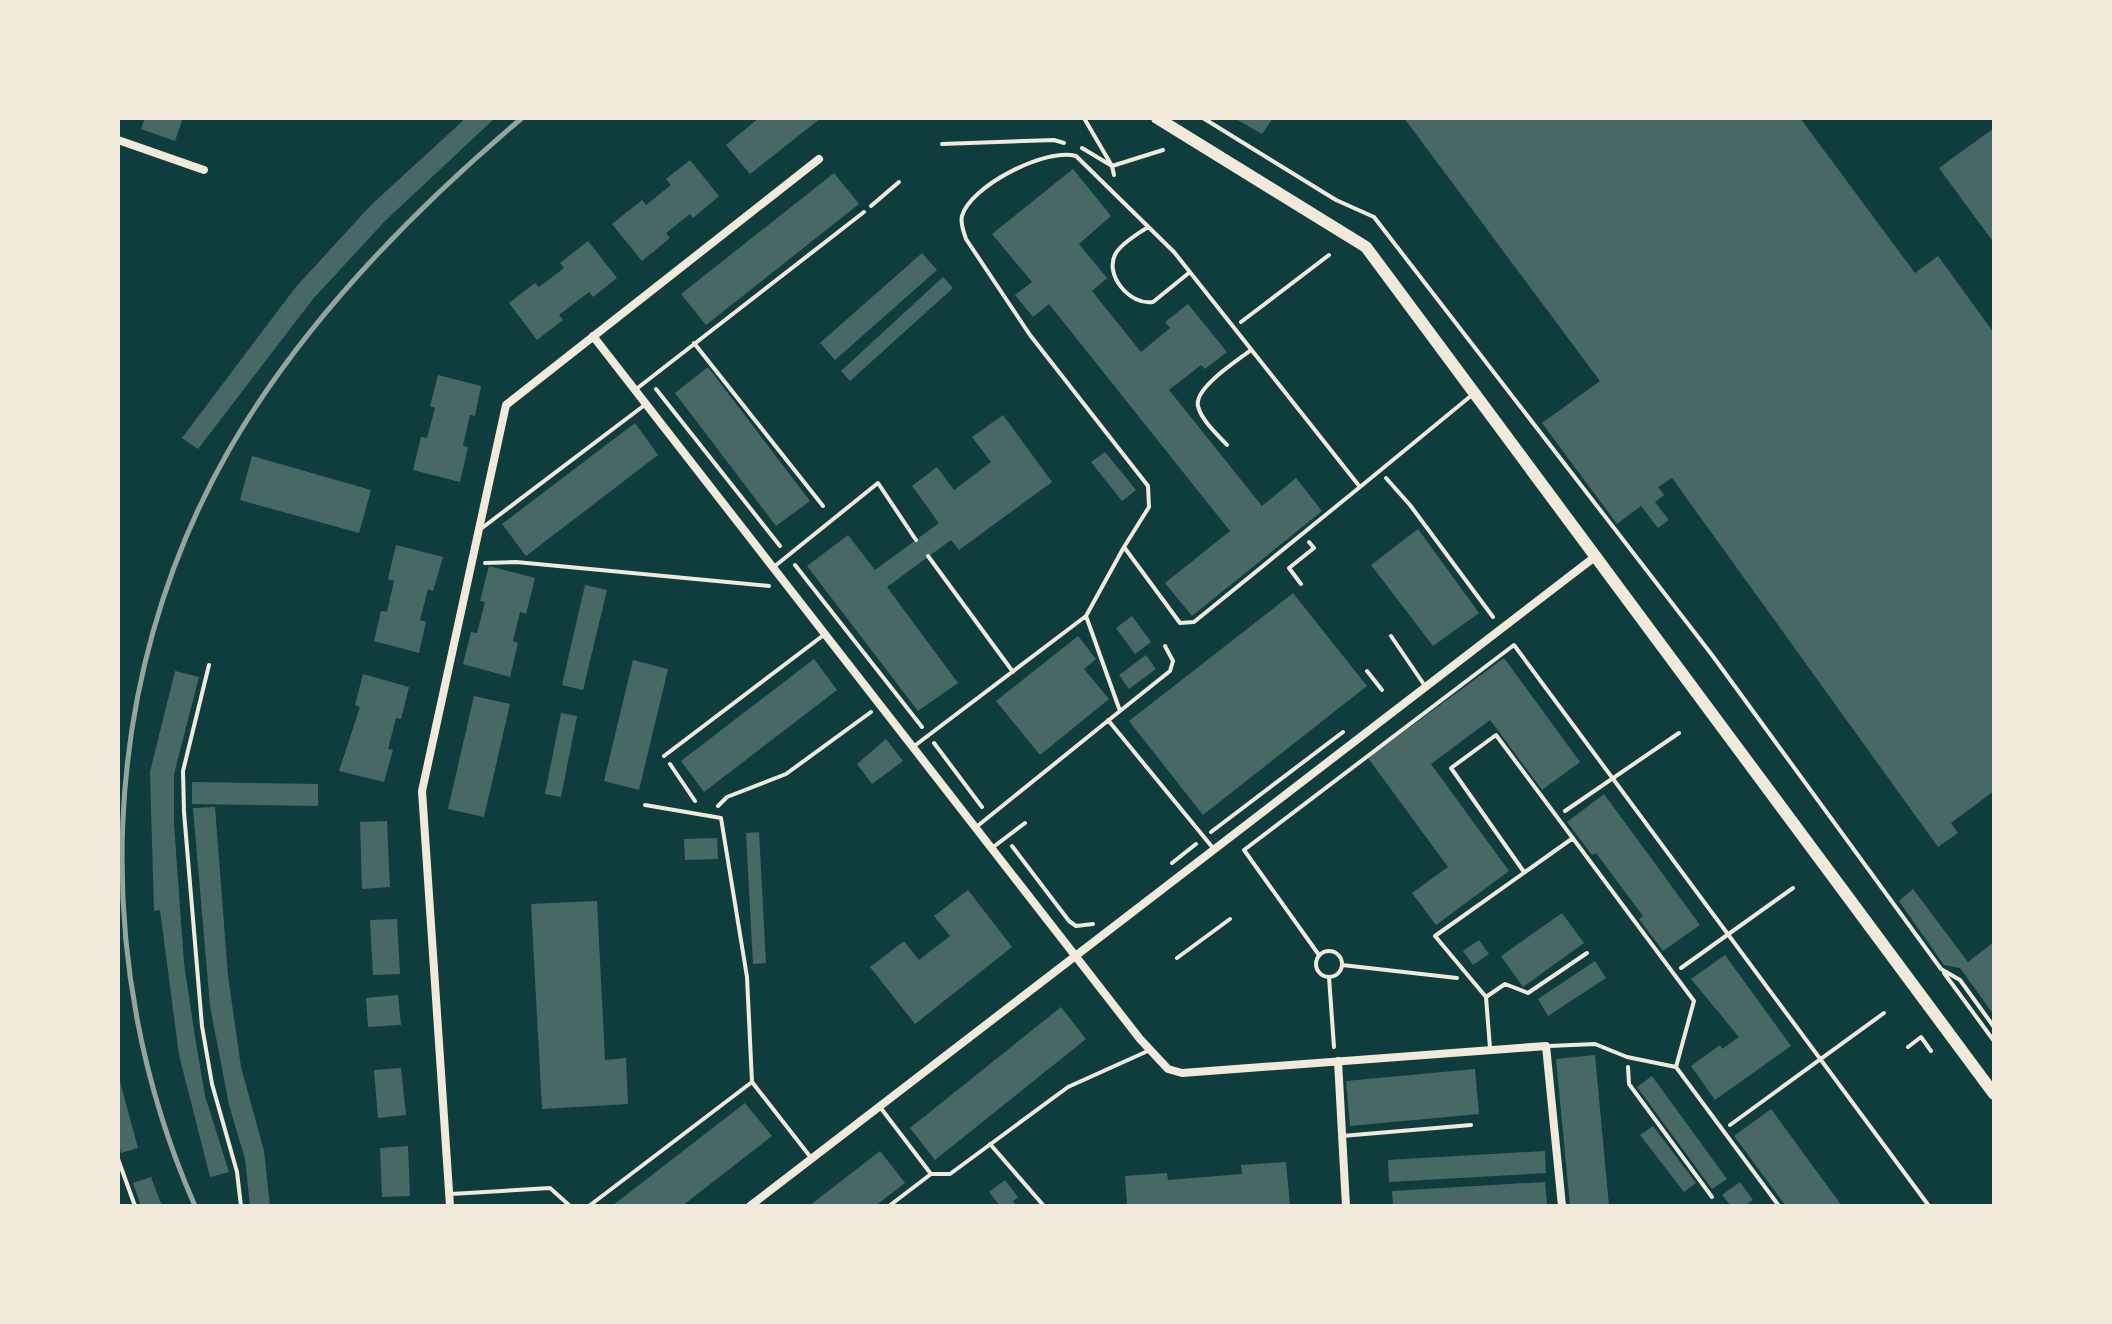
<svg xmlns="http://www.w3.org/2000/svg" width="2112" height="1324" viewBox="0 0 2112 1324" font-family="Mulish,sans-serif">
<rect width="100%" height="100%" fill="#0f3d3e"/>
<path fill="#486865" d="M145,118H183L175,141L141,129Z
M466,118H495L385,221L313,299L198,449L182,438L295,288L371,205Z
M759,118H821L750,174L726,145Z
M1234,118H1273L1262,134Z
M1404,118H1800L1915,273L1938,256L1994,333V791L1951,823L1958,833L1938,847L1672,478L1658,487L1664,495L1655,502L1669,520L1658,528L1641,506L1617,524L1542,423L1600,381Z
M1994,128V243L1939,168Z
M690,160L719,196L693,218L690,214L666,233L670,238L642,261L612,224L642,200L646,205L671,185L666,179Z
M1073,169L1111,216L1079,244L1107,278L1092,291L1141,352L1170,328L1165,322L1188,304L1227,352L1205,369L1201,365L1169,390L1262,506L1296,478L1322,511L1192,616L1165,583L1230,531L1049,304L1033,317L1015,295L1032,282L992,234Z
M834,173L859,204L706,325L681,294Z
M588,241L617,278L593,297L589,292L559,315L563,320L537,340L509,303L535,283L539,287L564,268L560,263Z
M922,253L937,270L835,360L820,343Z
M943,277L953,288L850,381L841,371Z
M708,367L810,501L776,526L675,393Z
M438,375L481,386L475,416L470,415L463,446L468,447L460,482L413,470L421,437L427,438L435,408L430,406Z
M1003,415L1052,482L959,550L951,540L887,587L958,683L918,711L807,566L848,535L875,570L939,523L912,486L937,467L954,490L991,462L972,437Z
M635,423L658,455L526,556L502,524Z
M1105,452L1136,490L1122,501L1091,462Z
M252,456L371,490L359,533L240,500Z
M1418,529L1479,613L1433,646L1371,565Z
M396,545L443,557L433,591L428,589L420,620L426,622L419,653L374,641L381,611L387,612L394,581L388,579Z
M489,566L535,578L526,614L520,612L513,641L518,643L510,677L463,664L471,632L477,633L485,602L480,601Z
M585,585L607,590L583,690L562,685Z
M1293,593L1367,686L1203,815L1129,721Z
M1132,616L1151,642L1135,654L1116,628Z
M1078,636L1096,659L1084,669L1109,699L1040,755L996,701Z
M1146,655L1156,669L1129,689L1119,675Z
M1504,658L1580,762L1542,790L1490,720L1431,764L1509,871L1436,925L1412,893L1448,867L1368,758Z
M814,659L837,690L704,792L681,761Z
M633,660L668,669L639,790L604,781Z
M175,671L199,677L174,774V824L184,963L195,1037L205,1096L229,1172L210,1177L179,1055L160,910L154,911L150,772Z
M363,674L409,687L401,719L396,718L388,749L393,750L384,782L339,771L360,707L355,705Z
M474,696L510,704L484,817L448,809Z
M561,713L577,716L561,797L545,794Z
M886,739L903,761L872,784L857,764Z
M192,782L318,784V806L192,804Z
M1604,794L1700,925L1663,951L1639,919L1643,916L1596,853L1592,855L1567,822Z
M215,807L228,976L241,1067L264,1151L270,1206H250L245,1159L229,1105L210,1006L193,808Z
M387,821L390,887L362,889L360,822Z
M759,832L766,963L753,964L746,833Z
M717,838L718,859L685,860L684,839Z
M1913,889L1968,962L1994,942V1015L1960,968L1944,965L1899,901Z
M968,890L1012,947L915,1024L870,967L904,941L919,960L950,936L934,916Z
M597,901L605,1060L626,1058L628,1104L542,1109L531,904Z
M1562,913L1584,943L1523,987L1501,956Z
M397,919L400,974L373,975L370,920Z
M1479,940L1489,954L1473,965L1463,951Z
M1725,955L1791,1046L1715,1100L1691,1066L1720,1045L1722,1049L1739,1037L1691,979Z
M1595,961L1606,978L1548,1016L1538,999Z
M398,995L401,1025L368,1027L366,998Z
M1061,1007L1086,1039L935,1160L910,1128Z
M1595,1055L1609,1206H1570L1556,1059Z
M401,1068L406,1115L378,1118L374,1070Z
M1475,1069L1479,1114L1350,1126L1346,1081Z
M1652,1076L1727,1179L1712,1189L1637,1087Z
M119,1078L138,1148L121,1153L118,1140Z
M745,1103L772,1136L682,1206H612Z
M1771,1109L1842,1206H1786L1734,1136Z
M1653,1126L1696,1183L1684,1192L1640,1135Z
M408,1146L410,1196L382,1197L380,1148Z
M880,1151L905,1183L875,1206H809Z
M1545,1151L1546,1173L1389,1182L1388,1160Z
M1286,1162L1290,1206H1127L1125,1176L1167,1173L1168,1180L1242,1174L1241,1165Z
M151,1177L162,1206H141L133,1183Z
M1005,1180L1018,1197L1013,1201L1017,1206H1000L989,1192Z
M1545,1182L1547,1204L1393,1206L1392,1191Z
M1740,1182L1753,1200L1744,1206H1731L1722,1195Z"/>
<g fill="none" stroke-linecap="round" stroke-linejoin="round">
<path stroke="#f1e9da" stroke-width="4" d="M1084,118L1112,166L1114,175
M1203,118L1336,200L1374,217L1712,655L1941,969L1960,980L1994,1027
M942,144L1054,140L1064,143
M1082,148L1112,166
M1112,166L1163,150
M871,206L899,182
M1241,322L1329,255
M656,389L780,546
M1386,478L1410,505L1493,617
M485,563L516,562L769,586
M795,565L922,727
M1301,584L1289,568L1314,548L1309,542
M1367,671L1382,690
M934,743L982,807
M670,764L695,801
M718,806L727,797L786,774L871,712
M1565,811L1679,733
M1211,832L1343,732
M1012,846L1069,921L1076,926L1093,924
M1172,863L1196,844
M1316 964a13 13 0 1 1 26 0a13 13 0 1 1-26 0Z
M1319,955L1244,850L1514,645L1929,1206
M1177,958L1230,919
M1342,965L1457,978
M1681,968L1793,888
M1944,973L1994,1041
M1329,977L1334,1047
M1908,1047L1921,1037L1931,1051
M1628,1067L1629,1084L1712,1197
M1730,1125L1884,1013"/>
<path stroke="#f1e9da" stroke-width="4" d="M1148,227C1138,234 1123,242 1116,253C1103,274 1130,306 1153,302L1190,272
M694,343L823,506
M635,390L864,212
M1227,445C1218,435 1201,420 1198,406C1194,388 1237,361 1251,350
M1360,487L1194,622L1180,623L1124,547L1149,507L1148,486L1030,335L966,239C964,232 960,224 962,216C970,186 1047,147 1076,156L1174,252L1360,487L1472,395
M482,528L646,404
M928,556L1013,672
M775,566L878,483L916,540
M1086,616L1124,547
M1391,636L1425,686
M209,665L183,771L184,812L202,1026L212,1084L237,1172L241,1206
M1120,711L1170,671L1173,661L1165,646
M1108,720L1213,848
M913,747L1086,616L1120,711L975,828
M664,756L825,634
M645,805L721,818L747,977L752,1082L812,1159
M992,848L1025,823
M1524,872L1451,768L1496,735L1694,1001L1676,1067L1779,1206
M1486,997L1505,984L1528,993L1587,953
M1549,1046L1595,1044L1627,1057L1676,1067
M1490,1048L1486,997L1435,936L1573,838
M880,1107L931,1174
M1342,1136L1471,1125
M990,1144L1044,1206
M118,1159L135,1206
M451,1194L550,1188L570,1206
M589,1206L752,1082
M889,1206L931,1174H950L1068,1087L1150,1050"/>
<path stroke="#f1e9da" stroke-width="8" d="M118,140L204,170
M593,336L1140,1039L1168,1069L1182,1073L1546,1046L1562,1206
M1338,1061L1346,1206
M450,1206L422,791L506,405L819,159
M750,1206L1596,556"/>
<path stroke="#f1e9da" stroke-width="12" d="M1157,118L1366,247L1994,1094"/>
<path stroke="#97a49c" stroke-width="5" d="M195,1206C89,965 97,681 229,450C302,323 411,212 522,118"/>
</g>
<rect width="2112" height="1324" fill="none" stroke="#f1e9da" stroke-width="240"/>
</svg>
